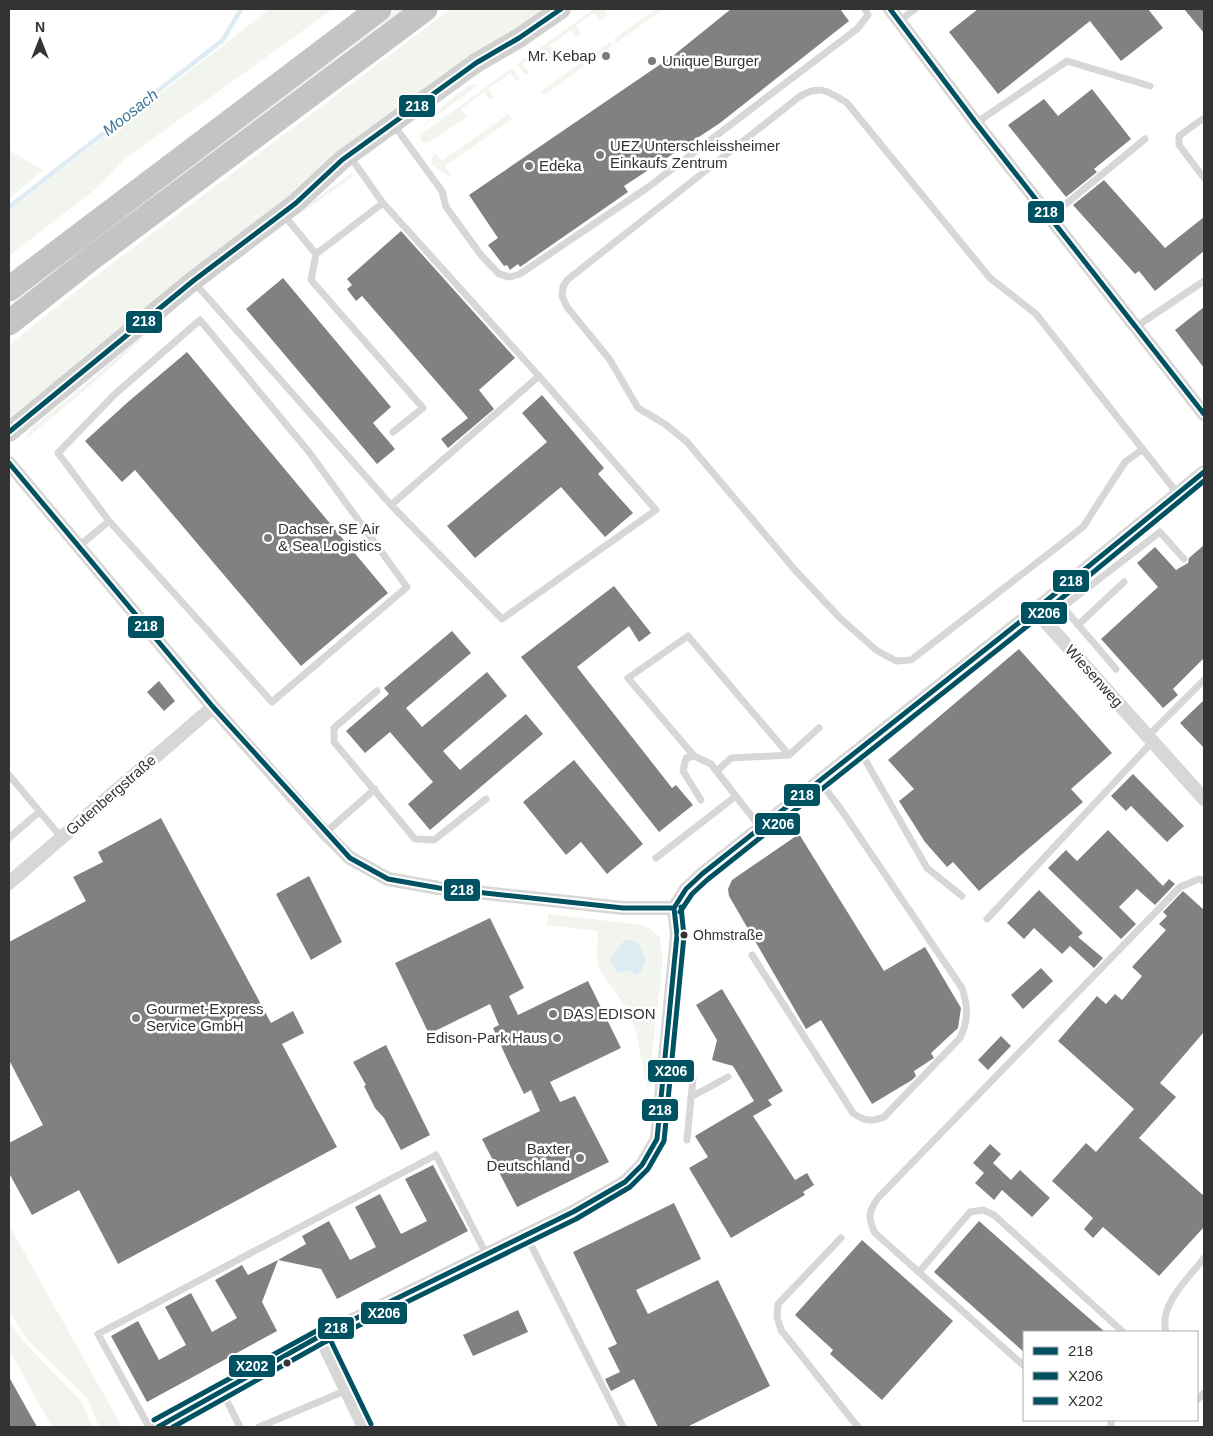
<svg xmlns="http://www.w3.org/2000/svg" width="1213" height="1436" viewBox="0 0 1213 1436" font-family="Helvetica,sans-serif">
<rect width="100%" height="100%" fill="#fff"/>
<path fill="#f1f5ed" d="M270,9H333L126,158L97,188L9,256V210Z
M396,9H409L9,315V305L160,186Z
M451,9H546L326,166L9,418V345L89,281Z
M594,9H603L608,15L600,21L594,13L576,26L581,34L577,37L571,30L550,45L555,53L551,56L545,49L523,64L529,72L525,75L517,64Z
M656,9H664L616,43L614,39Z
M610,42L613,45L544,95L541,91Z
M512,68L520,79L516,81L510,73L488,89L494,97L490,100L484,92L461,109L467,117L428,143L421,142L420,135Z
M471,84L478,85L423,126L446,103Z
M508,114L512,119L445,166L451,175L448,176L432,165L431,157L436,153L442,161Z
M9,150L43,170L9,199Z
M350,174L354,176L303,212L305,207Z
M172,307L176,308L98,379L24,441L32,428L96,376Z
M548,914L642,925L649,928L660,937L663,959L648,1090L636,1032L628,1009L599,970L597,960L598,931L547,925Z
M9,1225L122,1427H99L87,1398L27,1339L9,1311Z
M9,1321L22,1340L81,1401L93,1427H52L9,1350Z"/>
<path fill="#ddebf3" d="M630,940L639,944L646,960L641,971L636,975L628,970L618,973L610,959L624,941Z"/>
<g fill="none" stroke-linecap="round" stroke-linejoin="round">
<path stroke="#ddebf3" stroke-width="4.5" d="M9,207L223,40L241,9"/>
</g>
<path fill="#818181" d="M731,9H840L849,21L720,123L624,186L628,192L520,267L518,264L510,270L507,265L504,266L488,245L498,238L469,195L674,55Z
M978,9H1148L1163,28L1121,61L1090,21L998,94L949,32Z
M1184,9H1204V33Z
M1092,89L1131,139L1094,169L1097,172L1066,197L1008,125L1044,99L1058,116Z
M1104,180L1165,248L1204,217V251L1155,291L1139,271L1135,274L1073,205Z
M401,231L515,358L479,390L494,409L448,448L441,439L468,418L362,296L356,301L347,289L352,285L347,279Z
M283,278L391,407L373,423L395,449L377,464L246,309Z
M1204,307V368L1175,330Z
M187,352L388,593L301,666L135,470L122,482L85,441L128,402Z
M542,395L604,468L598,474L633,513L605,537L561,487L475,558L447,526L547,442L522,413Z
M1204,545V658L1173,689L1178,695L1163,708L1101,639L1158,587L1137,563L1155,547L1176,570L1188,563L1189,558Z
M614,586L651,633L639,642L629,626L577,667L672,788L676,785L693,805L659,832L521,657Z
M452,631L471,653L406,708L422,727L487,672L507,696L443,751L460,770L526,714L543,734L430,830L408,804L433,782L390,732L365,753L346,731L389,694L384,688Z
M1019,649L1112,753L1071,789L1083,802L979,891L953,862L947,867L925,842L899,801L914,789L888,760Z
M159,681L175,701L164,711L147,692Z
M1204,700V748L1180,723Z
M574,760L643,844L607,874L581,842L566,855L523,802Z
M1133,774L1184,826L1167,842L1131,806L1126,811L1111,796Z
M161,818L271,1023L293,1011L304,1033L282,1044L337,1147L118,1264L79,1190L32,1215L9,1173V1143L43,1125L9,1060V942L86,901L73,877L103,862L98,852Z
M1108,830L1163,886L1169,879L1175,884L1155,905L1137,889L1119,907L1136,924L1121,939L1048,868L1066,850L1077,861Z
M799,834L884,971L925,947L961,1008L958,1028L931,1053L934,1058L914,1071L916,1076L912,1080L872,1104L821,1020L806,1029L729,896L728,889L732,880Z
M309,876L342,942L311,960L276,894Z
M1039,890L1083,933L1078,937L1103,958L1094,968L1070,946L1062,954L1034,928L1024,939L1007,923Z
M1183,891L1204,910V1032L1160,1083L1176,1097L1139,1138L1204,1196V1227L1159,1276L1103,1227L1093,1238L1084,1229L1093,1218L1052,1181L1086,1143L1096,1152L1134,1109L1058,1041L1097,996L1106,1004L1115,994L1122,1000L1142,976L1132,967L1166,930L1159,924L1167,916L1163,912Z
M490,918L524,988L509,996L518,1015L588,981L621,1048L550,1082L560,1102L575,1096L609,1162L517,1207L482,1139L540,1111L531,1090L524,1094L508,1061L493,1028L499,1025L490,1004L429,1034L395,963Z
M1041,968L1053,981L1023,1009L1011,995Z
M722,989L783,1091L768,1100L772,1105L753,1116L795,1180L807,1173L814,1185L803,1192L805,1195L731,1238L689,1168L708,1157L695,1136L754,1101L733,1066L712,1060L717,1040L696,1005Z
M1001,1036L1011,1046L988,1070L978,1060Z
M386,1045L430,1135L401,1150L384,1118L375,1108L364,1086L366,1085L353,1062Z
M990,1144L1001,1154L993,1163L1011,1180L1020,1170L1050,1198L1032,1217L1002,1190L994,1200L975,1183L984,1173L973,1163Z
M433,1165L468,1231L337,1299L321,1269L278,1260L306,1244L302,1236L329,1221L350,1260L376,1247L355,1207L380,1194L401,1234L427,1221L405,1179Z
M674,1203L701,1259L636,1290L648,1314L718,1280L770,1386L687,1427H658L634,1379L611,1391L605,1379L620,1372L608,1348L617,1344L573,1252Z
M979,1221L1067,1299L1105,1332H1024V1352L934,1272Z
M862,1240L953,1321L882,1400L830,1354L833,1350L795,1315Z
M278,1260L262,1302L277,1331L147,1402L111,1336L138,1321L159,1360L186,1345L165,1307L191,1293L212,1332L237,1318L215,1280L242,1265L248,1275Z
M518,1310L528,1332L473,1356L463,1335Z
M9,1377L37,1427H9Z"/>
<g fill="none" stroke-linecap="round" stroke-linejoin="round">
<path stroke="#d7d7d7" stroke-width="7" d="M899,21L915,9
M1204,118L1179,136V145L1204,178
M976,123L1067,61L1150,86
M399,132L442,191L446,207L481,255L499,274L510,277L520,274L647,188L857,29L868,15L865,9
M383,203L539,376
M283,214L316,254L311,280L423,408L393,432
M1050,217L1145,139
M316,254L383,203L356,165
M193,281L391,505L502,619L656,510L539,376L391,505
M1137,326L1204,281
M1143,449L1125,462L1083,527L911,660L896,661L876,650L840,618L795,570L687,442L665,424L638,408L610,360L567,307L562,296L563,287L567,280L799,97C820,84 828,91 847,103L990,278L1036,314L1178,494
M78,547L109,521L272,702L407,587L309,452L200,320L115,394L58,453L109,521
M1078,625L1124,582
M1116,669L1063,607L1160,532L1184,559
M377,691L334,728V742L415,839L434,840L486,799
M1149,735L1204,680
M859,749L927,868L962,896
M694,756L686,758L683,771L701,800
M717,771L731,758L789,755
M9,775L61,837
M760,827L711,764L694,756L628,678L688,636L789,755L819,728
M325,833L375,789
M9,838L39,812
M656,858L736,796
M987,919L1153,741
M752,955L853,1113C864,1121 871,1122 884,1117L960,1038C969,1019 968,1007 962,988L840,808L819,781
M663,1077L693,1078L687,1140
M691,1097L728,1077
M526,1235L623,1427
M841,1238L778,1304L777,1317L781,1330L858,1427
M919,1272L970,1212L983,1210L994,1215L1123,1332
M1166,1332C1158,1305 1189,1278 1204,1258
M1024,1366L875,1233C867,1217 869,1211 878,1198L1180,887L1199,879L1204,881
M222,1391L240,1427
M1197,1400L1204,1393
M149,1427L98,1334L436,1155L486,1254
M259,1427L347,1390
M1111,1427V1420"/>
<path stroke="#d7d7d7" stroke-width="14" d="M890,9L976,123L1204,414
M9,463L213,707L325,833L350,858L388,879L439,888L623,908H674
M1035,610L1204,799
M9,883L213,707
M674,908L686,889L702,874L1035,610L1204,472
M320,1336L364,1427
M158,1427L320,1336L573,1212L625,1182L642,1165L657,1139L677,935L674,908"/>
<path stroke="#d0d0d0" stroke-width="20" d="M9,432L193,281L296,203L342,160L476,63L519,38L561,9"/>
<path stroke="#c4c4c4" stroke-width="25" d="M9,289L379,9
M9,323L93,257L425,9"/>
<defs>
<path id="bus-1" d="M890,9L976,123L1204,414
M9,432L193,281L296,203L342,160L476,63L519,38L561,9
M9,463L213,707L350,858L388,879L439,888L623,908H674
M674,908L686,889L702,874L1035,610L1204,472
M158,1427L320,1336L573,1212L625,1182L642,1165L657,1139L677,935L674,908"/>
<path id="bus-2" d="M680,912L692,894L707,880L1040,616L1204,481
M173,1427L323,1343L576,1219L630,1187L648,1169L664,1141L684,936L681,907"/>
<path id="bus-3" d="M154,1420L320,1329L327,1333L371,1424"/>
</defs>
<use href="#bus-1" stroke="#fff" stroke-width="9"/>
<use href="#bus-2" stroke="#fff" stroke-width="9"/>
<use href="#bus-3" stroke="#fff" stroke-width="9"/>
<use href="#bus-1" stroke="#005262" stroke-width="5"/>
<use href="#bus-2" stroke="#005262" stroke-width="5"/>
<use href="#bus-3" stroke="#005262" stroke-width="5"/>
</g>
<g fill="#7a7a7a" stroke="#fff" stroke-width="2">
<circle cx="606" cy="56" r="5"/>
<circle cx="652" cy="61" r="5"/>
<circle cx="600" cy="155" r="5"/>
<circle cx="529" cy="166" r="5"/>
<circle cx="268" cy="538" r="5"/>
<circle cx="553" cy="1014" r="5"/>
<circle cx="136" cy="1018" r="5"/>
<circle cx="557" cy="1038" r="5"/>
<circle cx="580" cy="1158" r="5"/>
</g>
<g fill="#333" stroke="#fff" stroke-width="2">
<circle cx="684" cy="935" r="4.5"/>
<circle cx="287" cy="1363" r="4.5"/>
</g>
<g text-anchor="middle" stroke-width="5" stroke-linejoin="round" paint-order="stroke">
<g font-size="14" fill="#333" stroke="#fff" text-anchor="start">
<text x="693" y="940">Ohmstraße</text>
</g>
<g font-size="15" fill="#333" stroke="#fff" text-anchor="start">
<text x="596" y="61" text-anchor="end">Mr. Kebap</text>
<text x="662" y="66">Unique Burger</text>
<text x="610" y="151">UEZ Unterschleissheimer<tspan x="610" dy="17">Einkaufs Zentrum</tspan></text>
<text x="539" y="171">Edeka</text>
<text x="278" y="534">Dachser SE Air<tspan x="278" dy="17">&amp; Sea Logistics</tspan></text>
<text x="146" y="1014">Gourmet-Express<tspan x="146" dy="17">Service GmbH</tspan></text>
<text x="563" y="1019">DAS EDISON</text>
<text x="547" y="1043" text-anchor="end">Edison-Park Haus</text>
<text x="570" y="1154" text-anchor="end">Baxter<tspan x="570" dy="17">Deutschland</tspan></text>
</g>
<g font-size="15" fill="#333" stroke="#fff">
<text transform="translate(1094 676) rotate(48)" y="5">Wiesenweg</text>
<text transform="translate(111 795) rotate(-41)" y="5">Gutenbergstraße</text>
</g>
<g font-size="16" font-style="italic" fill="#3f7597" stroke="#fff">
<text transform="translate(130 112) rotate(-38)" y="6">Moosach</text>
</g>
</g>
<g stroke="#fff" stroke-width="2">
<rect x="398" y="94" width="38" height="24" rx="5" fill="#005262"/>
<rect x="1027" y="200" width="38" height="24" rx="5" fill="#005262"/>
<rect x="125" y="310" width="38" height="24" rx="5" fill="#005262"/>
<rect x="1052" y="569" width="38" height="24" rx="5" fill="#005262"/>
<rect x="1020" y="601" width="48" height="24" rx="5" fill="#005262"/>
<rect x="127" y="615" width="38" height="24" rx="5" fill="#005262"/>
<rect x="783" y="783" width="38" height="24" rx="5" fill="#005262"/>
<rect x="754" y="812" width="47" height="24" rx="5" fill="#005262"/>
<rect x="443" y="878" width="38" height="24" rx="5" fill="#005262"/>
<rect x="647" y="1059" width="48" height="24" rx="5" fill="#005262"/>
<rect x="641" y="1098" width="38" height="24" rx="5" fill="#005262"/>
<rect x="360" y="1301" width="48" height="24" rx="5" fill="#005262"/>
<rect x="317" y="1316" width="38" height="24" rx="5" fill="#005262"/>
<rect x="228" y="1354" width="48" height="24" rx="5" fill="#005262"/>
</g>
<g font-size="14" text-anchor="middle" font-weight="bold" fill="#fff">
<text x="417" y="111">218</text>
<text x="1046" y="217">218</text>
<text x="144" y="326">218</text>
<text x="1071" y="586">218</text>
<text x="1044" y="618">X206</text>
<text x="146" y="631">218</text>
<text x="802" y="800">218</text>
<text x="778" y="829">X206</text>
<text x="462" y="895">218</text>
<text x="671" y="1076">X206</text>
<text x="660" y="1115">218</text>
<text x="384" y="1318">X206</text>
<text x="336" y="1333">218</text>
<text x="252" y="1371">X202</text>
</g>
<rect width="1213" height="1436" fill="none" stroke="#333333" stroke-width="20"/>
<rect x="1023" y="1331" width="175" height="90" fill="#ffffff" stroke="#adadad"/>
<rect x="1033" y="1347" width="25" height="8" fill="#005262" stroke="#adadad"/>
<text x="1068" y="1356" font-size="15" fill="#333333">218</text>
<rect x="1033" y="1372" width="25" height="8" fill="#005262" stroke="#adadad"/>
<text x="1068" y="1381" font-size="15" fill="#333333">X206</text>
<rect x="1033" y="1397" width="25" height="8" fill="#005262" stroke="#adadad"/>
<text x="1068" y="1406" font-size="15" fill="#333333">X202</text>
<g transform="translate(40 40)" stroke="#ffffff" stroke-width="4" paint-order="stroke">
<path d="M0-4L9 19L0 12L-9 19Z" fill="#333333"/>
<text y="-8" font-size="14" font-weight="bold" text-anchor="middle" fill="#333333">N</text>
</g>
</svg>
